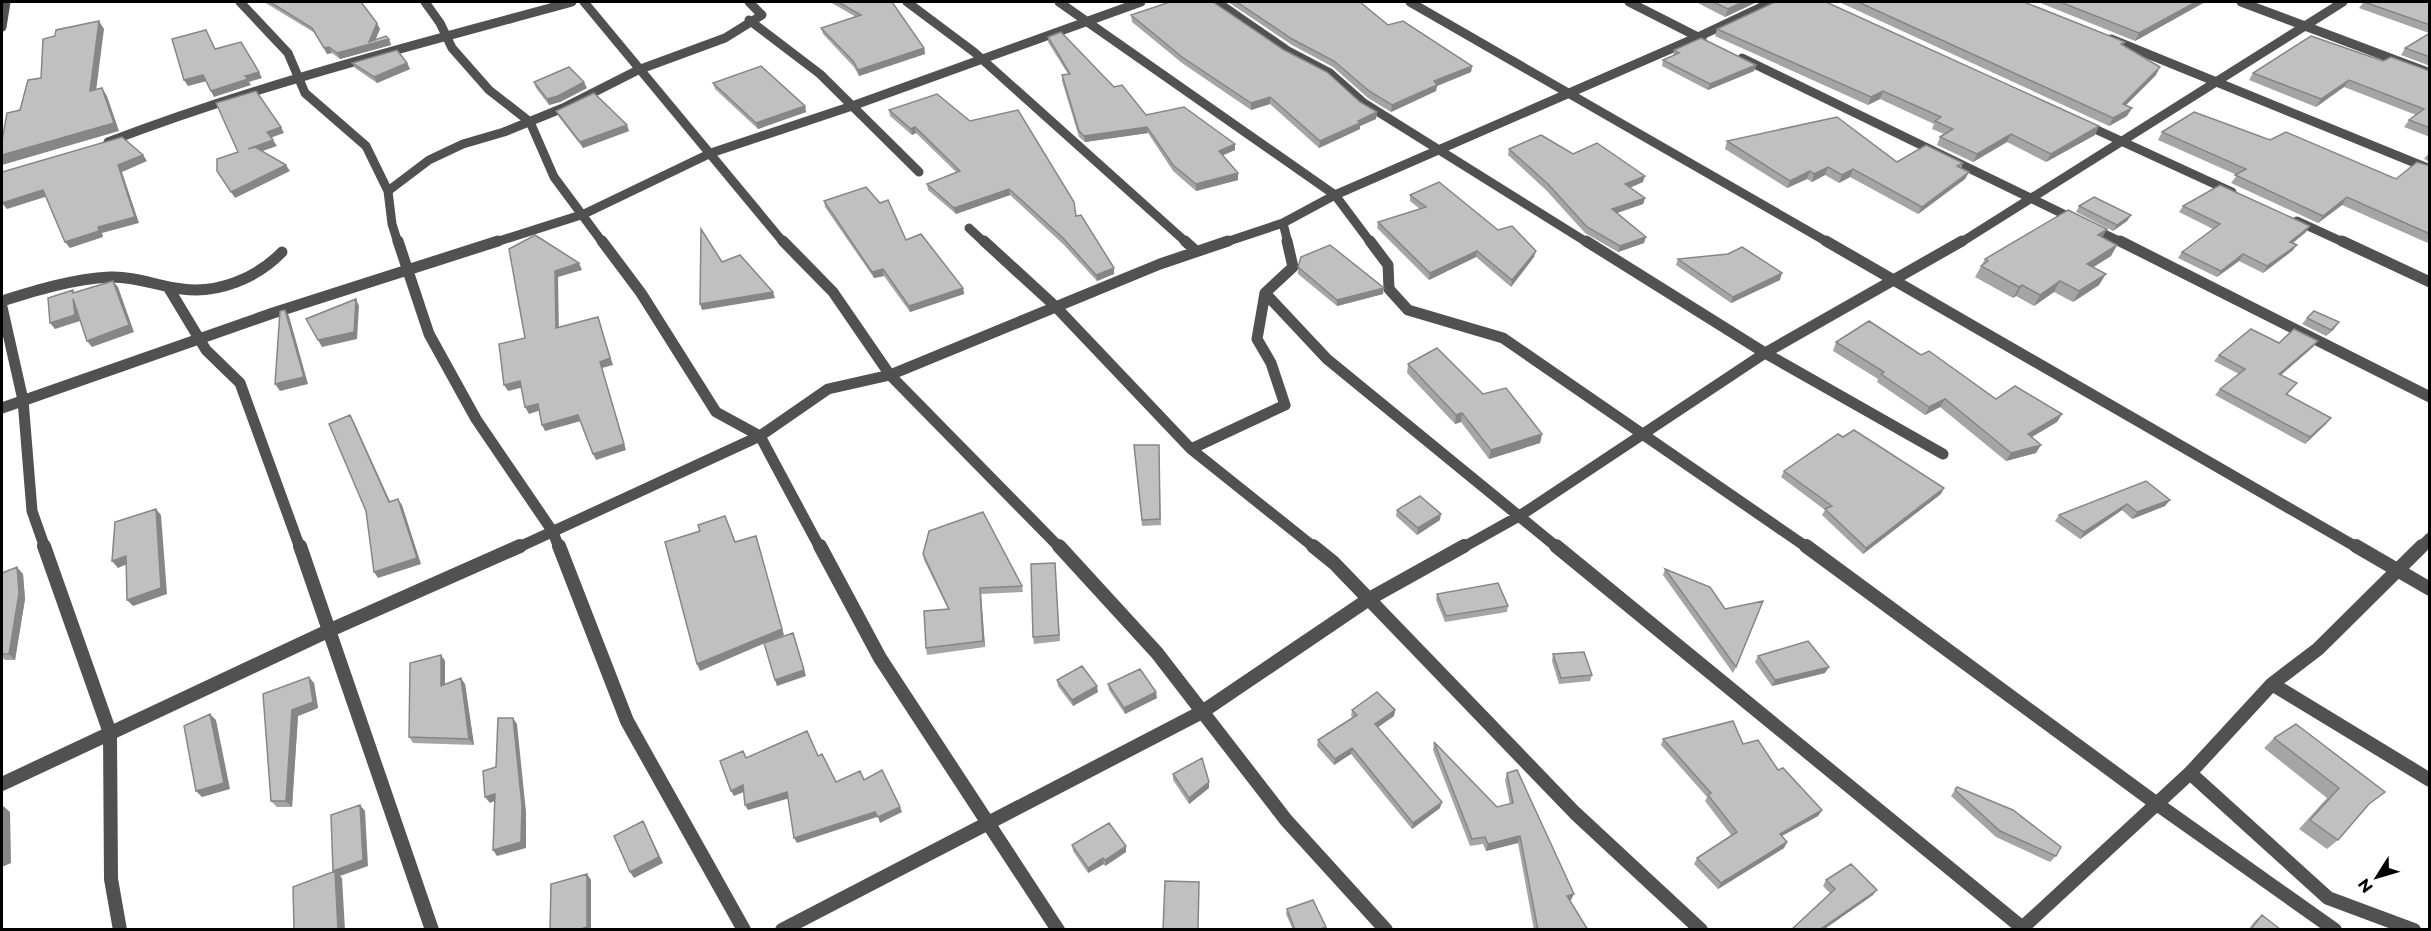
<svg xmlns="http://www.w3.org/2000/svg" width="2431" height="931" viewBox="0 0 2431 931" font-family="Montserrat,sans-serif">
<rect width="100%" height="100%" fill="#fff"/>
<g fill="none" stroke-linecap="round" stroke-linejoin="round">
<path stroke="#515151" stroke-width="9" d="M240,2L288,53L305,93L366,146L388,191L392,224L398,243
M425,2L440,23L452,48L489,90L530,122L554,177L603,243
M584,2L784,243
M907,2L974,52L1187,243
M1059,2L1335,195L1371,243
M1217,2L1288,51L1330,73L1364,103L1588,243
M1410,2L1829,243
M1629,2L1702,39
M2241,2L2430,73
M749,20L820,74L919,172
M2,27L6,2
M2111,39L2430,169
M1742,58L2123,243
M2084,124L2232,192
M108,142C259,84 416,45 572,2
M388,191L429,160L463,144L504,132L563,108L638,70L725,38L762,15L749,2
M2297,221L2345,243
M1283,223L1288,243
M969,228L985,243
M493,243L584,214L711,153L852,106L1141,2
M1223,243L1283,223L1335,195L1698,37L1772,2
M1960,243L2343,2"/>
<path stroke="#515151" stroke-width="11" d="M398,241L429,334L476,419L553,532L559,548
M602,241L641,293L716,412L760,436L820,548
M783,241L833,292L890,375L1060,548
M984,241L1056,307L1191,449L1315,548
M1185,241L1196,251
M1370,241L1388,265L1389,289L1408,310L1503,338L1808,548
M1586,241L1765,353L1943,454
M1826,241L2358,548
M2120,241L2430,397
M2342,241L2430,282
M168,287L206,350L240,383L300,548
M1265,293L1327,359L1558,548
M2,301C37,290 73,279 110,277C135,276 157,286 182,289C218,294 257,278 282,252
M2,307L23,400L32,511L45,548
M2,408L273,313L498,241
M1191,449L1285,405L1271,363L1257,339L1265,293L1293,267L1287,241
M517,548L760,436L828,389L890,375L1160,264L1228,241
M1462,548L1521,515L1765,353L1962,241
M2420,548L2430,538"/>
<path stroke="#515151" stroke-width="14" d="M44,546L110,733L111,879L120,930
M300,546L432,930
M559,546L627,721L744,930
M820,546L880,658L1058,930
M1059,546L1157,653L1286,820L1386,930
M1313,546L1334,563L1575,813L1701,930
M1556,546L2025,930
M1806,546L2157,804L2335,930
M2356,546L2430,589
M2272,684L2430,780
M2190,773L2328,898L2414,930
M2,784L328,631L520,546
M782,930L1202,712L1369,599L1464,546
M2020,930L2190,773L2272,684L2318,649L2422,546"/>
</g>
<path fill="#a5a5a5" d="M264,2H361L380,29L375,40L389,39L391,45L340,59L332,53L327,54L315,33Z
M830,2H892L924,48L925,54L859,76L854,67L823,34L821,28L856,17Z
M1228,2H1360L1388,25L1472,66L1471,72L1437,86L1436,91L1391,112L1368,98L1333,67L1292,45Z
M1696,2H1757L1725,17Z
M1839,2H2024L2125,42L2123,45L2156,75L2126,105L2127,116L2109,126Z
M2038,2H2205L2135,41Z
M2364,2H2430V66L2401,55L2405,48L2429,33L2359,8Z
M1131,15L1360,102L1377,112L1376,119L1360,126V129L1319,148L1270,104L1251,110L1182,63L1132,22Z
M1717,29L2095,135L2046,162L2007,142L1973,162L1937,145L1940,137L1944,134L1932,129L1934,124L1880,99L1868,105L1715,36Z
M1048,37L1114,87L1146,115L1235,150L1223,155L1238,180L1196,191L1173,171L1148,133L1085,142L1079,137L1062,81V75L1068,74L1048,42Z
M1674,50L1756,65L1754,71L1708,90L1662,66L1663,60L1673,56Z
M2383,61L2430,71V137L2404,127L2409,120L2416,115L2344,87L2316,107L2249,80L2253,73Z
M352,63H407L410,69L377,83L355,68Z
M534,82L587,88L560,102L549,105L536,88Z
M713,83L805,106L806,112L758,129L715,89Z
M889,110L1076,216L1114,274L1097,281L1063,244L1010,195L956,214L928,190L927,184L956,172L916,133L912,135L890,116Z
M556,111L629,131L583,148L559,117Z
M2162,132L2270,140L2396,179L2430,166V244L2342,205L2318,223L2231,183L2237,175L2158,140Z
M1727,141L1897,162L1963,163L1961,168L1969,172L1965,179L1918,214L1850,177L1839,183L1825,175L1812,182L1807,179L1787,188L1725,149Z
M1509,149L1573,154L1643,182L1630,188L1645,198L1643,204L1617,213L1644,243L1618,252L1585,233L1546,190L1508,155Z
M2430,152V162L2424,159Z
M1410,195L1498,230L1534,257L1511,287L1476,257L1429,280L1377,228L1378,222L1420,209L1410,201Z
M824,201L906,240L963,288L964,294L910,312L884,276L874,278L825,207Z
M2079,206L2131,215L2127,221L2113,231L2076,212Z
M2183,206L2306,232L2293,243L2297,245L2292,251L2263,273L2239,261L2217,277L2178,258L2182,252L2213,229L2179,212Z
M2107,229L2102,237L2117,245L2111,256L2093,267L2099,285L2073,302L2054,292L2034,306L2016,296L2013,298L1975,277L1985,259Z
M1678,259L1780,280L1731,303L1676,265Z
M1298,267L1383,294L1337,306L1298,274Z
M2307,318L2334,329L2326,336L2302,324Z
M2318,341L2313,347L2281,375L2297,383L2287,395L2331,418L2326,424L2305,444L2215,395L2220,389L2239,374L2214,361L2219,355L2279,343Z
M1836,342L1921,355L1996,399L2062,414L2057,422L2032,437L2036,453L2006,461L1940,407L1925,415L1877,382L1878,379L1833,351Z
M1408,364L1542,434L1540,443L1489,459L1461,422L1455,424L1407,373Z
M1134,445H1159L1161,525L1142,526Z
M1784,471L1941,494L1863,554L1822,515L1825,510L1781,477Z
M2146,481L2165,506L2132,519L2122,510L2080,539L2055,521L2059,515Z
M1397,510L1440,520L1417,535L1396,516Z
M923,554L1022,586L1023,592L981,594L985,647L927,655L926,648L948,609L924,560Z
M1055,563L1060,641L1034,644L1033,637Z
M1665,569L1736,667L1733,673L1663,575Z
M2,573L23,574L25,599L15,660H5L2,657Z
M1437,594L1508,606L1507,612L1445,622L1436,600Z
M1553,654L1592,675L1590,681L1559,684L1552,661Z
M441,655L445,661V684H465L474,745L413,743L409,737Z
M1758,656L1825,673L1772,686L1755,662Z
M1057,680L1098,692L1073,706L1058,686Z
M314,683L318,708L298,716L292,807H277L271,801L263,694Z
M1108,684L1157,698L1125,714L1109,690Z
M1352,710H1395L1394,716L1378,727L1440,808L1412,829L1351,754L1334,765L1317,746L1318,740L1353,717L1351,716Z
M2274,738L2367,807L2338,840L2327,849L2299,829L2327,798L2264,748Z
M1663,739L1743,744L1778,770L1822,810L1818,816L1782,836L1787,842L1784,848L1718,889L1694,864L1697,858L1731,835L1705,801L1707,797L1661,745Z
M1434,742L1497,807L1510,804L1505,780L1507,773L1571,900L1570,901L1588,930H1534L1518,843L1486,851L1483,844L1470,846L1433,750Z
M1173,774L1209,788L1189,804L1173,780Z
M1957,787L2056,856L2050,862L1996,837L1951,796Z
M1072,845L1126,852L1105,866L1104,864L1088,873L1073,851Z
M1826,880L1873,895L1823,930H1791L1830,893L1823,886Z
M1287,909L1326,927L1325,930H1293L1286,914Z
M2262,915L2281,930H2248L2255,921Z"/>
<path fill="#868686" d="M1743,2H1757L1725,17L1728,9Z
M2196,2H2205L2135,41L2139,33Z
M99,21L104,29L95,99L90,91Z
M377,23L380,29L374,43L389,39L391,45L340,59L337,53L369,42Z
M329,47L332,53L327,54L324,48Z
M924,48L925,54L859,76L858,70Z
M407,63L410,69L377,83L374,77Z
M1756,65L1754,71L1708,90L1710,84Z
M1472,66L1471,72L1437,86L1436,91L1391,112L1392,105L1434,81Z
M2160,67L2156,75L2119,112L2123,104Z
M259,72L262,78L249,82L251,85L214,97L211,91L245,76Z
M203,75L207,81L188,86L184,80Z
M2349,80L2344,87L2316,107L2321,99Z
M584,82L587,88L560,102L549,105L547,99Z
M102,88L107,96L119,131L2,165V155Z
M1883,91L1880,99L1868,105L1871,97Z
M1270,97V104L1251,110V103Z
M805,106L806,112L758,129L756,123Z
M2132,108L2127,116L2109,126L2113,118Z
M1377,112L1376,119L1360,126V129L1319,148L1320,141L1358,121Z
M627,125L629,131L583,148L580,142Z
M2099,126L2095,135L2046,162L2051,154Z
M281,127L284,133L270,138L267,132Z
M915,127L916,133L912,135L911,129Z
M1147,127L1148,133L1085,142L1084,136Z
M2011,134L2007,142L1973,162L1977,154Z
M273,140L277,146L251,155L248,149Z
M1235,144V150L1219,157V151Z
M143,155L147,161L122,172L139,223L102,233L103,237L70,248L65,242L98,227L118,165Z
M286,165L290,171L235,198L231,192Z
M1828,167L1825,175L1812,182L1814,174Z
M1853,169L1850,177L1839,183L1842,175Z
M1810,171L1807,179L1787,188L1790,181Z
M1969,172L1965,179L1918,214L1922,207Z
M1238,173V180L1196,191V184Z
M1645,176L1643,182L1623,190L1625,184Z
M1009,189L1010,195L956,214L954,208Z
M43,190L48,196L7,209L2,203Z
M2347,197L2342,205L2318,223L2323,216Z
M1645,198L1643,204L1611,215L1612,209Z
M2131,215L2127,221L2113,231L2117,225Z
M2310,226L2306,232L2286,248L2290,242Z
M2107,229L2101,240L2098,235Z
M1646,237L1644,243L1618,252L1620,246Z
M2117,245L2111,256L2081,275L2087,264Z
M2297,245L2292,251L2263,273L2267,266Z
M1477,251L1476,257L1429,280L1430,273Z
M1536,251L1534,257L1511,287L1512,280Z
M2243,254L2239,261L2217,277L2221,271Z
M579,263L582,270L558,277L559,335L556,328L555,271Z
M1114,268V274L1097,281L1096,275Z
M883,269L884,276L874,278L872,272Z
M1782,273L1780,280L1731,303L1733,297Z
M2106,274L2099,285L2073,302L2079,291Z
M113,281L118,287L134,332L92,347L87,341Z
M2060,281L2054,292L2034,306L2040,295Z
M2022,285L2016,296L2013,298L2019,287Z
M963,288L964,294L910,312L909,306Z
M1384,288L1383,294L1337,306V300Z
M773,292L775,298L702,310L700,304Z
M73,299L78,305L80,321L55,329L50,323Z
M356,299L359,306L357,339L322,347L318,340Z
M285,310L289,316L308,384L280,391L275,384Z
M598,317L613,365L602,368L626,450L596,460L593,454L600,362Z
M2339,322L2334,329L2326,336L2331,330Z
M2318,341L2313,347L2275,380L2279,374Z
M520,381L524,387L508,391L504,385Z
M1945,399L1940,407L1925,415L1929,407Z
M538,404L541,410L529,414L525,407Z
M1462,413L1461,422L1455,424L1456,415Z
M2062,414L2057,422L2023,442L2028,434Z
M350,415L354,422L393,508L389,502Z
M578,415L581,421L545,431L542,425Z
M2331,418L2326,424L2305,444L2310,437Z
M1542,434L1540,443L1489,459L1491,450Z
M2041,445L2036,453L2006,461L2011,453Z
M1944,488L1941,494L1863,554L1866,548Z
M398,499L402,505L421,564L378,578L374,572Z
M2170,500L2165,506L2132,519L2137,512Z
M2127,504L2122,510L2080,539L2084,532Z
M156,509L161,515L167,594L133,606L127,600Z
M1441,514L1440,520L1417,535L1418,528Z
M756,536L784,635L700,671L697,664Z
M126,556L132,562L118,568L112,561Z
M17,567L23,574L25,599L15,660L9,654Z
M980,588L981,594L985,647L983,641Z
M795,639L806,676L777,686L775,680Z
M441,655L445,661V692L441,686Z
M1829,667L1825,673L1772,686L1775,680Z
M309,677L314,683L318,708L298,716L292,807L286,801L292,710Z
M461,678L465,684L474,745L469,739Z
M1097,686L1098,692L1073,706L1072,700Z
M1156,692L1157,698L1125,714L1124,708Z
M1395,710L1394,716L1374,730L1375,724Z
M210,714L216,720L230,789L202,797L196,791Z
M513,718L517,724L526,812V848L497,856L493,850Z
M1352,748L1351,754L1334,765L1335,759Z
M1209,782V788L1189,804V798Z
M743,785L746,791L734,796L731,791Z
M787,792L790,798L748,810L745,805Z
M495,794L499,799L490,803L485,797Z
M1442,802L1440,808L1412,829L1413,823Z
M2,805L10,812L11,863L2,867Z
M360,805L365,811L368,866L340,876L342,878L345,930H338L333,871Z
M900,807L902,812L880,823L878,817Z
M1822,810L1818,816L1776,839L1780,834Z
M875,812L877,817L797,843L794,838Z
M643,821L663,863L634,878L630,872Z
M1520,836L1518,843L1486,851L1488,844Z
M1787,842L1784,848L1718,889L1721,883Z
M1126,846V852L1105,866V860Z
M1103,858L1104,864L1088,873V868Z
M587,874L591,880V930H577Z
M1877,890L1873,895L1823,930H1819Z
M1574,894L1571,900L1564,903L1567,896Z"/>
<path fill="#c0c0c0" stroke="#868686" stroke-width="1.5" d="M270,2H361L377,23L369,42L386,36L389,39L337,53L329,47L324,48L312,28Z
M838,2H892L924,48L858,70L853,61L821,28L861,15Z
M1170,2H1213L1284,50L1327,72L1360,102L1377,112L1358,121L1360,123L1320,141L1270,97L1251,103L1182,57L1131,15Z
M1237,2H1360L1388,25L1403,21L1472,66L1434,81L1437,85L1392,105L1369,91L1334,61L1292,39Z
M1713,2H1743L1728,9Z
M1775,2H1826L2099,126L2051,154L2011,134L1977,154L1940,137L1953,129L1935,121L1941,117L1883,91L1871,97L1717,29Z
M1858,2H2024L2125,42L2121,44L2160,67L2123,104L2132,108L2113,118Z
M2060,2H2196L2139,33Z
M2364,2H2430V25Z
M99,21L90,91L102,88L114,123L2,155V140L7,113L20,110L28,80L41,78L43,39L55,36L56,30Z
M206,30L215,49L241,42L259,72L245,76L248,79L211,91L203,75L184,80L172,39Z
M1061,32L1114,87L1122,85L1146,115L1184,107L1235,144L1219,151L1238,173L1196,184L1173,165L1147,127L1084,136L1079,131L1062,75L1070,74L1048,37Z
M2430,33V57L2405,48Z
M2311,36L2383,61L2391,57L2430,71V128L2409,120L2424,109L2349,80L2321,99L2253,73Z
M1701,38L1756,65L1710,84L1663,60L1679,53L1674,50Z
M397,50L407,63L374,77L352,63Z
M761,66L805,106L756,123L713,83Z
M569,67L584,82L558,96L547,99L534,82Z
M256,91L281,127L267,132L273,140L248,149L255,147L286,165L231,192L217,171V159L238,152L216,103Z
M594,93L627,125L580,142L556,111Z
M937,94L970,121L1018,110L1074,202L1076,216L1081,215L1114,268L1096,275L1063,238L1009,189L954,208L927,184L960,171L915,127L911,129L889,110Z
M2194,112L2270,140L2286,132L2396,179L2417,162L2430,166V234L2347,197L2323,216L2235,175L2246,169L2162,132Z
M1837,117L1897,162L1926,145L1963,163L1957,166L1969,172L1922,207L1853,169L1842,175L1828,167L1814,174L1810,171L1790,181L1727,141Z
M1541,135L1573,154L1597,143L1645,176L1625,184L1645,198L1612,209L1646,237L1620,246L1587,227L1548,184L1509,149Z
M122,137L143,155L118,165L135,217L98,227L99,231L65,242L43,190L2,203V172Z
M1439,182L1498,230L1512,226L1536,251L1512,280L1477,251L1430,273L1378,222L1426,207L1410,195Z
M2220,185L2310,226L2290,242L2297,245L2267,266L2243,254L2221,271L2182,252L2220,224L2183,206Z
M866,187L880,203L888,200L906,240L921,234L963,288L909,306L883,269L872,272L824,201Z
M2094,197L2131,215L2117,225L2079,206Z
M2068,210L2107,229L2098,235L2117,245L2087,264L2106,274L2079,291L2060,281L2040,295L2022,285L2019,287L1981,266L1988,261L1985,259Z
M701,229L722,262L740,255L773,292L700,304Z
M535,235L579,263L555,271L556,328L598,317L610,358L600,362L624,444L593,454L578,415L542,425L538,404L525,407L520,381L504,385L499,344L525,338L509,249Z
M1330,245L1384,288L1337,300L1298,267L1301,257Z
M1742,247L1782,273L1733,297L1678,259L1728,254Z
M113,281L129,325L87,341L73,299L75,315L50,323L48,298L73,290V293Z
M356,299L354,332L318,340L306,319Z
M285,310L304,377L275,384L280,311Z
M2314,311L2339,322L2331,330L2307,318Z
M1869,321L1921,355L1929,351L1996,399L2015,386L2062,414L2028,434L2041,445L2011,453L1945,399L1929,407L1881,374L1884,372L1836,342Z
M2251,329L2279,343L2294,329L2318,341L2279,374L2297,383L2286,394L2331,418L2310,437L2220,389L2245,369L2219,355Z
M1437,348L1483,394L1506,388L1542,434L1491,450L1462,413L1456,415L1408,364Z
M350,415L389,502L398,499L417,558L374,572L366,511L329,424Z
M1854,430L1944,488L1866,548L1825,509L1832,506L1784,471L1838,434L1843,437Z
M1134,445H1159L1160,519L1142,520Z
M2146,481L2170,500L2137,512L2127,504L2084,532L2059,515Z
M1420,496L1441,514L1418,528L1397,510Z
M156,509L161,588L127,600L126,556L112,561L115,522Z
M983,512L1022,586L980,588L983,641L926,648L924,611L949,609L923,554L929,531Z
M725,516L735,542L756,536L782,629L697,664L665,542L700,531L698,525Z
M1055,563L1059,635L1033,637L1031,564Z
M17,567L19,593L9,654H2V573Z
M1665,569L1710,587L1725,609L1763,601L1736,667Z
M1498,583L1508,606L1446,616L1437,594Z
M793,633L804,670L775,680L764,643Z
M1808,641L1829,667L1775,680L1758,656Z
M1584,652L1592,675L1561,678L1553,654Z
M441,655V686L461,678L469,739L409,737L410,663Z
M1082,666L1097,686L1072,700L1057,680Z
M1140,669L1156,692L1124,708L1108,684Z
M309,677L313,702L292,710L286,801H271L263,694Z
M1377,692L1395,710L1375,724L1442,802L1413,823L1352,748L1335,759L1318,740L1357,715L1352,710Z
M210,714L224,783L196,791L184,726Z
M498,718H513L522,806L521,842L493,850L495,794L485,797L483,771L496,767Z
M1733,721L1743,744L1758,740L1778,770L1783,768L1822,810L1780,834L1787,842L1721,883L1697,858L1737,832L1708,795L1711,793L1663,739Z
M2296,724L2385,792L2369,804L2338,840L2310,820L2339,788L2274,738Z
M807,731L818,756L822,754L836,782L860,771L864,780L882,770L900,807L878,817L875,812L794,838L787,792L745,805L743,785L731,791L720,761L743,751L746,758Z
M1434,742L1497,807L1513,803L1507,773L1517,770L1574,894L1567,896L1588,930H1538L1520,836L1488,844L1485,837L1472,839Z
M1202,758L1209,782L1189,798L1173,774Z
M1957,787L2013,810L2061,847L2056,856L2000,831L1955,790Z
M360,805L363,860L333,871L331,815Z
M643,821L659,857L630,872L614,836Z
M1109,823L1126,846L1105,860L1103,858L1088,868L1072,845Z
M1851,864L1877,890L1819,930H1791L1835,889L1826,880Z
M335,871L338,930H294L293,887Z
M587,874V927L577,930H550L551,884Z
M1165,881L1199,882L1198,930H1163Z
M1313,900L1326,927L1318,930H1295L1287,909Z
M2262,915L2281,930H2250Z"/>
<rect width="2431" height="931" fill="none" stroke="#000000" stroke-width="6"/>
<g transform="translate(2377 877) rotate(233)" stroke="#ffffff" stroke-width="4.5" paint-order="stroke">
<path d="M0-4.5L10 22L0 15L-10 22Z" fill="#000000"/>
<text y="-9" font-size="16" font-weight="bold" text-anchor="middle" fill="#000000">N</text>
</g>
</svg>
